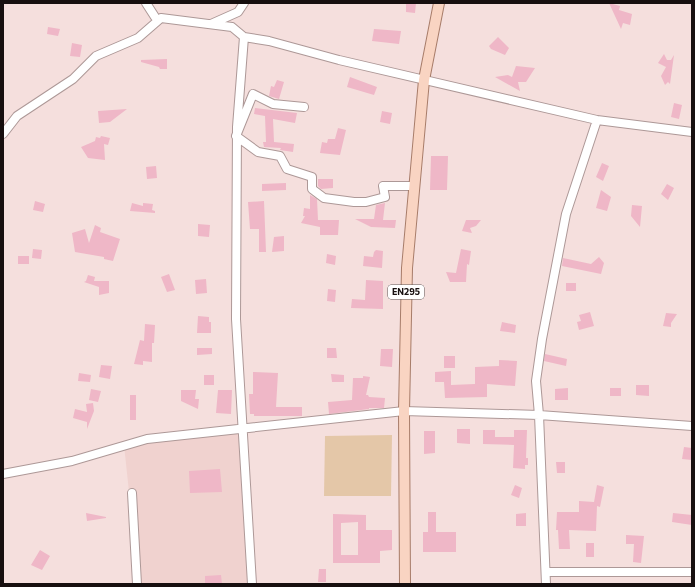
<svg xmlns="http://www.w3.org/2000/svg" width="695" height="587" viewBox="0 0 695 587" font-family="Commissioner,sans-serif">
<rect width="100%" height="100%" fill="#f5dfdd"/>
<path fill="#f0d2cf" d="M244,429L252,584H136L133,529L124,445Z"/>
<path fill="#e4c7a8" d="M392,435L391,496H324L325,436Z"/>
<path fill="#efb7c7" fill-rule="evenodd" d="M406,3H416L415,13L406,12Z
M609,3L620,6L619,10L632,14L630,25L623,23L621,29Z
M48,27L60,29L58,36L47,34Z
M374,29L401,31L399,44L372,41Z
M498,37L509,48L505,55L491,49L489,46Z
M72,43L82,45L80,57L70,56Z
M664,54L667,60H671L674,55L670,84L668,82L665,85L661,76L666,67L658,63Z
M167,59V69H160L159,67L141,62V60Z
M516,66L535,68L526,82H518L520,91L495,77L508,75L512,77Z
M350,77L377,87L374,95L347,87Z
M277,80L284,82L279,99L269,96L271,86L274,87Z
M674,103L682,105L679,119L671,117Z
M255,108L297,113L295,123L273,119L274,142L294,144L293,152L280,150L281,148L264,147L263,142H266L265,116L254,114Z
M127,109L110,122L99,123L98,111Z
M382,111L392,113L390,124L380,122Z
M338,128L346,130L340,155L320,153L322,142L327,143L328,139H335Z
M101,136L110,138L108,145L104,144L105,160L88,158L81,147L95,141L96,137L100,138Z
M431,156H448L447,190H430Z
M602,163L609,166L603,181L596,177Z
M156,166L157,178L147,179L146,167Z
M318,179H333V188L321,189L318,186Z
M286,183V190L262,191V184Z
M667,184L674,188L668,200L661,194Z
M601,190L611,197L607,211L596,208Z
M310,195L317,199L318,220H339L338,235H320V227L301,223L305,216H303L304,208L310,209Z
M35,201L45,204L43,212L33,210Z
M264,201L266,252H259V229H250L248,202Z
M132,203L143,206V203L153,204L152,210L155,211V213L130,211Z
M385,203L383,220H396L395,228L371,227L355,219H374L376,205Z
M632,205L642,206L640,227L631,216Z
M481,220L476,226L470,228L472,233L462,231L466,220Z
M198,224L210,225L209,237L198,236Z
M95,225L101,228L100,232L120,239L113,261L104,259V257L75,252L72,233L85,229L89,243Z
M284,236V251L272,252L274,237Z
M33,249L42,250L41,259L32,258Z
M461,249L471,251L469,265L467,264L466,282H450L446,272L456,273Z
M376,250L383,251L382,268L363,266L364,256L373,257L374,252Z
M327,254L336,256L335,265L326,263Z
M18,256H29V264H18Z
M599,257L604,263L601,274L562,266L563,258L591,264Z
M169,274L175,290L167,292L161,277Z
M88,275L95,277L94,281H109V293L99,295V287L84,282L86,281Z
M206,279L207,293L196,294L195,280Z
M366,280L383,281V309L351,308L352,299L365,300Z
M566,283H576V291H566Z
M328,289L336,290L335,302L327,301Z
M590,312L594,326L579,330L577,322L581,321L579,315Z
M666,313L677,314L671,323V327L663,326Z
M198,316L209,317V322H211V333H197Z
M502,322L516,325L515,333L500,331Z
M145,324L155,325L154,343H152V362L143,361V365L134,364L140,340L144,341Z
M197,348H212V354L197,355Z
M327,348H336L337,358H327Z
M381,349H393L392,367L380,366Z
M545,354L567,359L566,366L544,361Z
M444,356H455V368H444Z
M499,360L517,361L515,386L487,384V397L445,398L444,382H435V372L451,371V385L475,384V367L499,366Z
M101,365L112,366L110,379L99,377Z
M253,372L278,373L276,407H302V416H254V414H250L249,394H253Z
M79,373L91,375L90,382L78,381Z
M331,374L344,375V382H332Z
M204,375H214V385H204Z
M363,376L370,377L366,395H368L369,397L385,398L384,408H369V409L329,414L328,402L352,400L353,378H363Z
M636,385H649V396L636,395Z
M568,388V400H555V389Z
M610,388H621V396H610Z
M91,389L101,391L98,402L89,400Z
M181,390H196L195,399H199L198,409L181,401Z
M218,390H232L231,414L216,413Z
M130,395H136V420H130Z
M93,403L94,411L87,429V422L73,418L75,409L87,412L86,404Z
M457,429H470V444L457,443Z
M483,430H495V437H514V430H527L526,458H528V465H525V469L513,468L514,445L483,444Z
M424,431H435V453L424,454Z
M684,447L692,448V460L682,459Z
M556,462H565V473H557Z
M220,469L222,492L190,493L189,471Z
M515,485L522,488L519,498L511,495Z
M597,485L604,487L600,507L597,506L596,531L569,530L570,549H559L558,530H556L557,512H579V501L594,502Z
M428,512H436V532H456V552H423V532H428Z
M86,513L106,517V518L87,521Z
M526,513V526H516V514Z
M673,513L692,515V525L672,522Z
M333,514L366,515V530H392V550L380,551V563H333ZM358,522V555H341V523Z
M626,535L644,536L641,563L633,562L634,544H626Z
M586,543H594V557H586Z
M40,550L50,556L42,570L31,565Z
M319,569H326V582H318Z
M221,575L222,584H205V576Z"/>
<g fill="none" stroke-linecap="round" stroke-linejoin="round">
<defs>
<path id="minor" d="M146,3L155,17
M211,24L238,12L244,3
M244,37L237,127L236,319L252,584
M304,107L273,104L253,94L236,136L258,152L280,156L287,169L312,177V189L324,198L354,202H366L385,197L383,186H415
M3,134L17,116L73,79L96,56L138,38L161,18L232,27L244,37L269,41L339,60L597,120L692,132
M3,474L72,461L147,439L404,411L539,415L692,426
M132,493L137,584
M546,572H692
M546,584L539,415L536,381L542,339L566,214L597,120"/>
<path id="major" d="M405,584L404,411L407,268L424,80L439,3"/>
</defs>
<use href="#minor" stroke="#ad9897" stroke-width="10"/>
<use href="#major" stroke="#a77c69" stroke-width="12"/>
<use href="#minor" stroke="#fff" stroke-width="8"/>
<use href="#major" stroke="#f9d4c2" stroke-width="10"/>
</g>
<g text-anchor="middle" stroke-width="3" stroke-linejoin="round" paint-order="stroke">
<rect fill="#fff" stroke="#5d5757" stroke-width="1" x="388" y="285" width="36" height="14" rx="3"/>
<g font-size="9" font-weight="bold" fill="#170f0f">
<text x="406" y="295">EN295</text>
</g>
</g>
<rect width="695" height="587" fill="none" stroke="#170f0f" stroke-width="8"/>
</svg>
